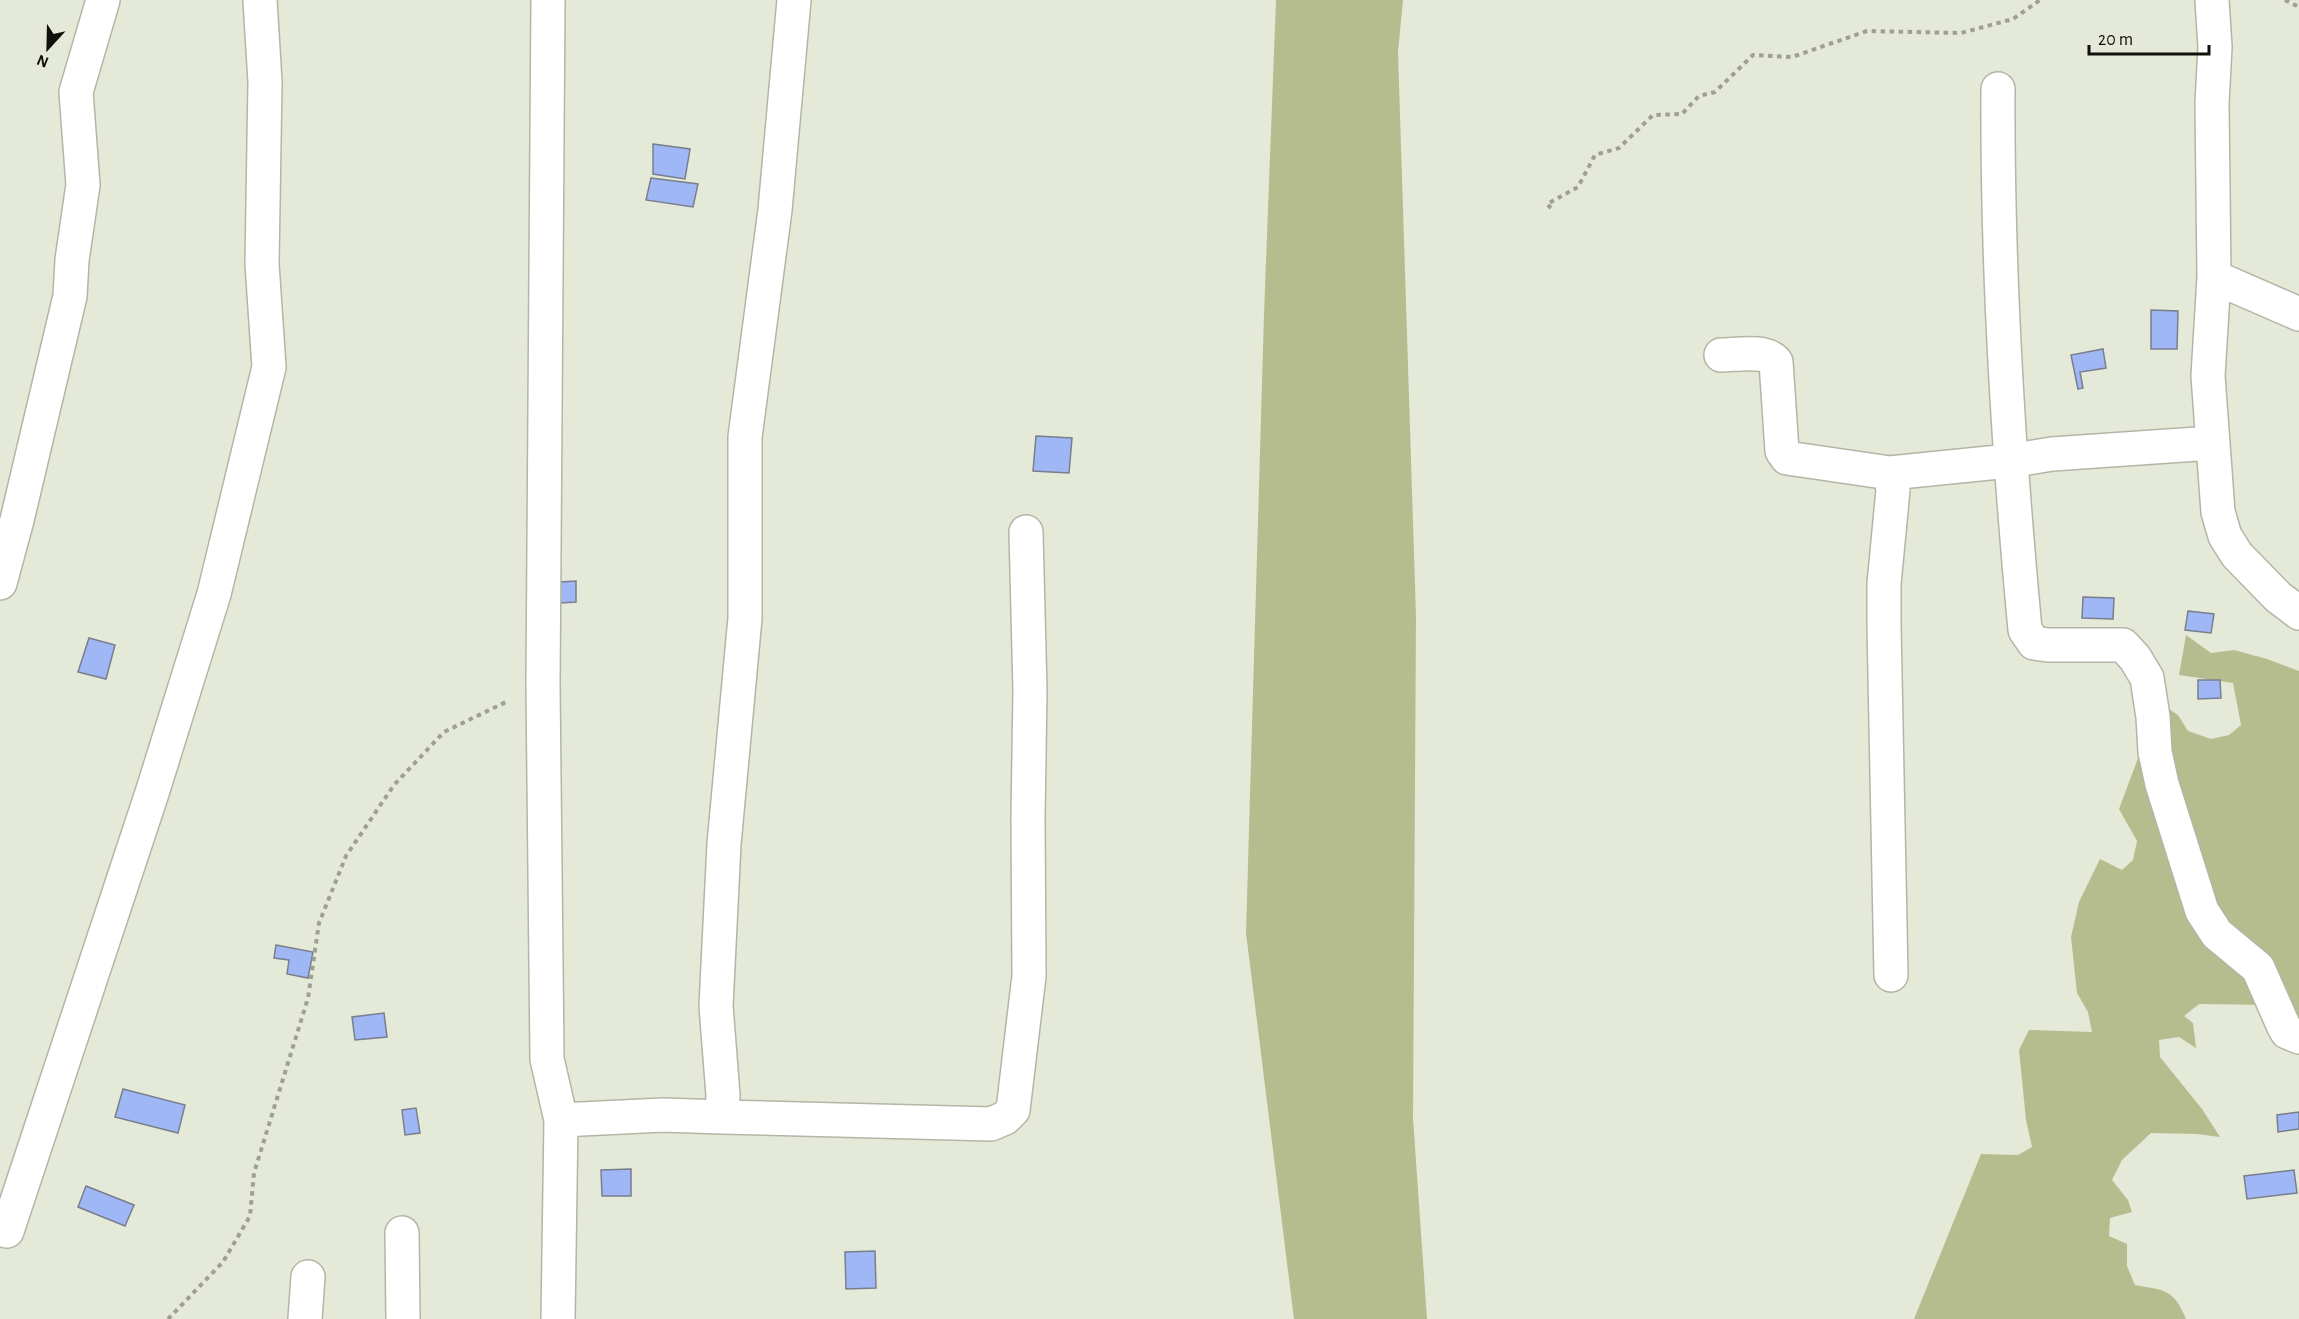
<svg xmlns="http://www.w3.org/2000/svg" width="2299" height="1319" viewBox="0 0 2299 1319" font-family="'Alegreya Sans',sans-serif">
<rect width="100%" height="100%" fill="#e5e9d8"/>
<path fill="#b5bd8e" d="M1276,0H1403L1398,52L1416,616L1413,1118L1427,1319H1294L1246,933L1264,314Z
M2186,635L2211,653L2234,650L2267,659L2299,671V1034L2274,1005L2199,1004L2184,1016L2193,1023L2196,1048L2179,1037L2159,1040L2160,1057L2202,1109L2220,1137L2197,1134L2151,1133L2122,1160L2112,1180L2128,1200L2132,1212L2110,1218L2109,1236L2127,1244V1266L2135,1285C2164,1290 2174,1289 2186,1319H1914L1981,1154L2018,1155L2032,1147L2026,1120L2019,1050L2029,1030L2092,1032L2088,1012L2077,993L2071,937L2079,902L2100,859L2122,870L2133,860L2137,841L2119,809L2159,702L2178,715L2188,731L2211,739L2229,735L2241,725L2233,683L2179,675Z"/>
<path fill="#9fb8f5" stroke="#787e8c" stroke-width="1.5" d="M653,144L690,149L685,179L653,174Z
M651,178L698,184L693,207L646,200Z
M2151,310L2178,311L2177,349H2151Z
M2103,349L2106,368L2080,372L2083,388L2078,389L2071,355Z
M1036,436L1072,438L1069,473L1033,471Z
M576,581V602L560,603V582Z
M2083,597L2114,598L2113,619L2082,618Z
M2188,611L2214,614L2211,633L2185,630Z
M89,638L115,645L106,679L78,672Z
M2198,680H2220L2221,698L2198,699Z
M276,945L313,952L308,978L287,974L289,960L274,958Z
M384,1013L387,1037L355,1040L352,1017Z
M123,1089L185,1105L178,1133L115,1117Z
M416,1108L420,1133L405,1135L402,1110Z
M2299,1112V1129L2278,1132L2277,1115Z
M631,1169V1196H602L601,1170Z
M2294,1170L2297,1193L2247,1199L2244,1176Z
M86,1186L134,1205L125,1226L78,1207Z
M875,1251L876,1288L846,1289L845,1252Z"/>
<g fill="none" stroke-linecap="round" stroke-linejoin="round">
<defs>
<path id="street" d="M548,0L543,684L547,1059L561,1120L558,1319
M2212,0L2215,47L2212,103L2214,277L2299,314
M1998,89C1997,270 2008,450 2025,630L2034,643L2048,645H2123L2135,658L2147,678L2153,717L2155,752L2162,784L2202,911L2217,934L2258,968L2284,1027L2287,1032L2299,1037
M2214,277L2208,376L2218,512L2225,536L2237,555L2278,597L2299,613
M1721,355C1736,355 1766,349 1776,362L1782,451L1787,458L1890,473L2009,461L2052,454L2212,443
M1890,473L1893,490L1884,584V625L1891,975
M0,583L17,520L70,296L72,260L83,185L76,92L103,0
M722,1117L991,1124L1005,1118L1013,1110L1029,976L1028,817L1030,691L1026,532
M561,1120L663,1115L722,1117L723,1095L716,1006L724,844L745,618V437L775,210L794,0
M7,1231L152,793L214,594L269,367L262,264L265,82L260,0
M402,1233L403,1319
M305,1319L308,1277"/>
</defs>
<use href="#street" stroke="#b3b6a6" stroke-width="36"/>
<path stroke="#9da092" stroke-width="4" stroke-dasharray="4.5 4.5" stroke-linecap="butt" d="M2285,0L2299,7
M1551,208L1547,204L1578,187L1595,155L1619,148L1653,115L1682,114L1699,96L1715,92L1753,55L1792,57L1867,31L1961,33L2013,19L2040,0
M168,1319L223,1262L250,1216L254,1173L308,998L319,923L346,856L394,785L444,732L506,702"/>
<use href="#street" stroke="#fff" stroke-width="33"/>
</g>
<g transform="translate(48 48) rotate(202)" stroke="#e5e9d8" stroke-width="4.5" paint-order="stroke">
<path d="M0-4.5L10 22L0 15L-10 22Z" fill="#10110b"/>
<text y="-9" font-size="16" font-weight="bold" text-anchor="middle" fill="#10110b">N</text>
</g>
<path d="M2089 45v9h120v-9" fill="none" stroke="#10110b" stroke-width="3"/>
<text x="2098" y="45" font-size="18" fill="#10110b" stroke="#e5e9d8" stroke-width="4.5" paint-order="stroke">20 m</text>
</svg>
